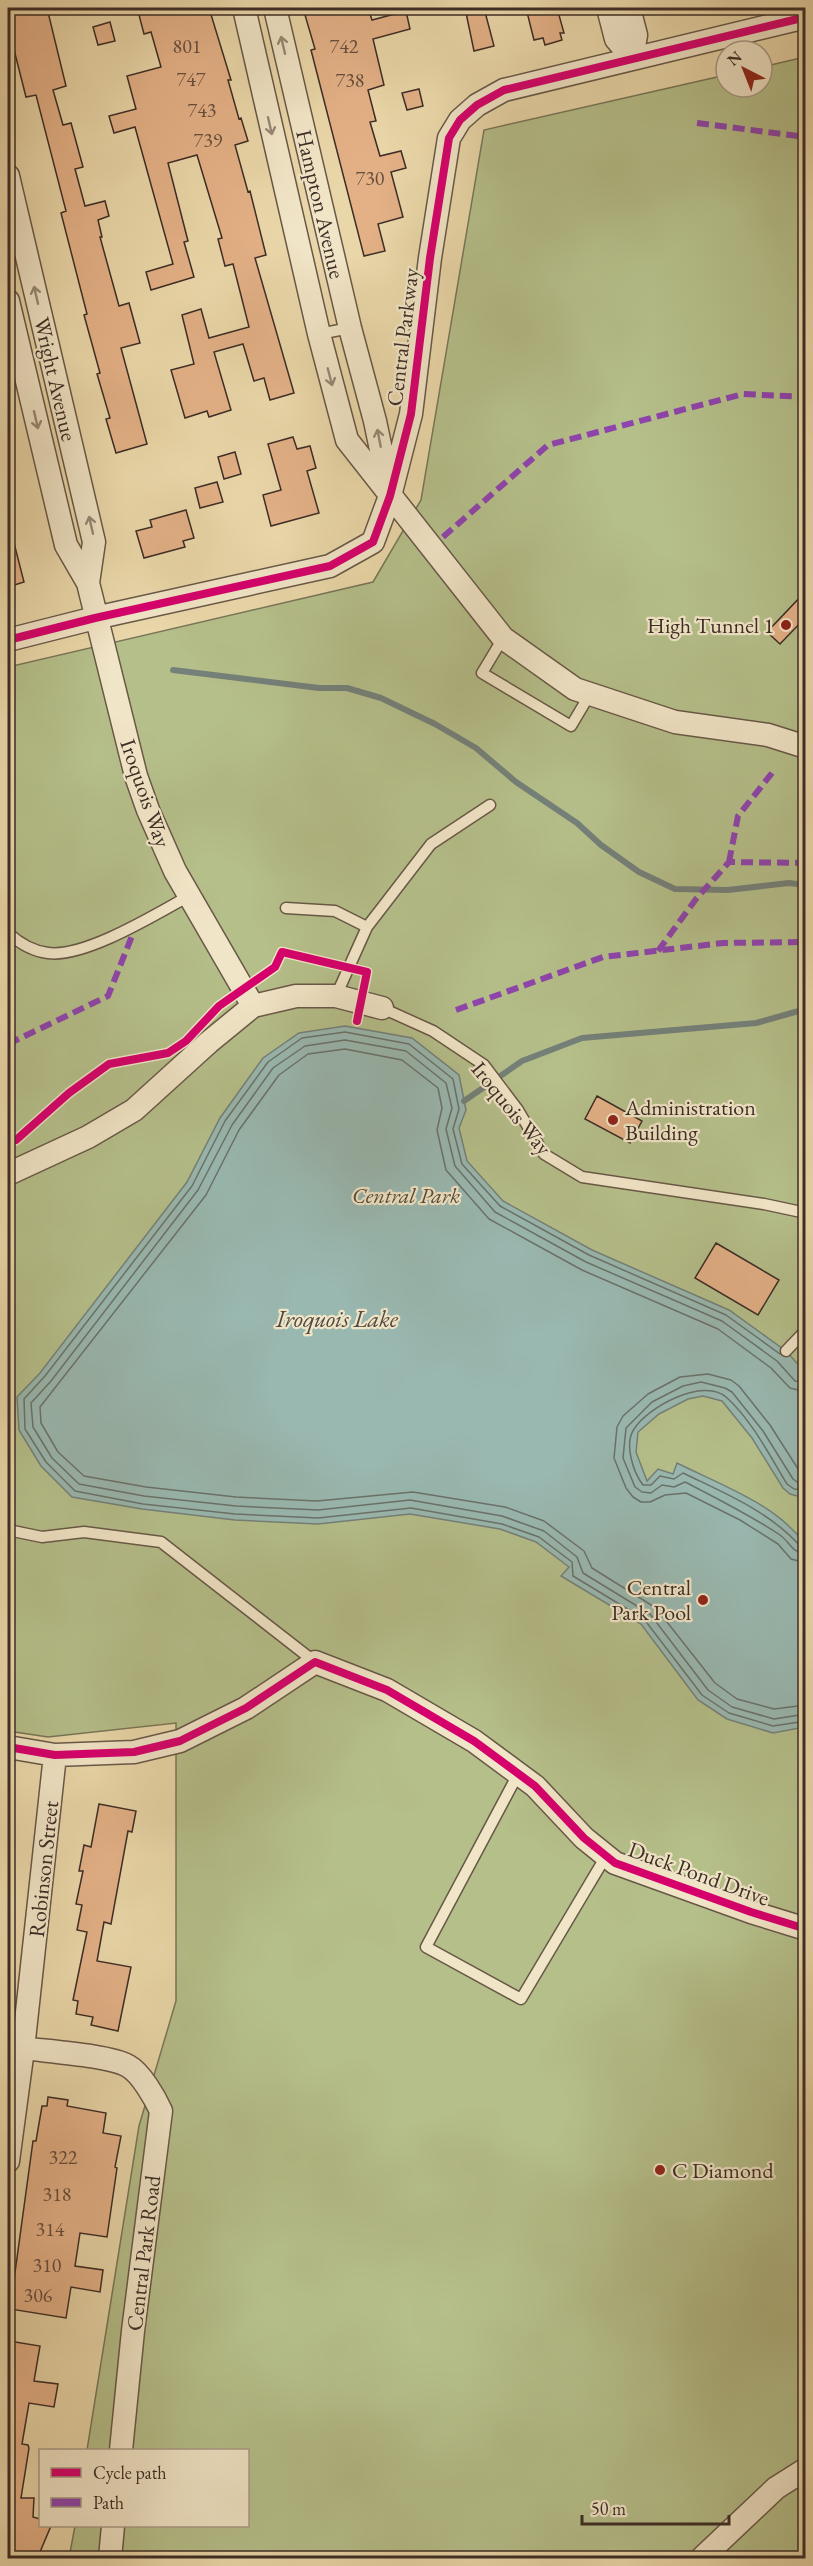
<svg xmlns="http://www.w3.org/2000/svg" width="813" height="2566" viewBox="0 0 813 2566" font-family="'EB Garamond',serif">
<rect width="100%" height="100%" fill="#ead7a9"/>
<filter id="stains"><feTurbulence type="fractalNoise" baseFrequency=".00333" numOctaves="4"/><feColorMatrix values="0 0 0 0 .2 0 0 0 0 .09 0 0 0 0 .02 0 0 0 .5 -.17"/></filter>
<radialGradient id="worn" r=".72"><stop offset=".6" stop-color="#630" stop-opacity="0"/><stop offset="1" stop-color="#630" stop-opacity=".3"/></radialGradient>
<path fill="#b5bf8a" stroke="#787658" stroke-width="1.5" d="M805,57V2558H69L75,2526H248V2450H87L139,2126L176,2001V1723L48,1737L8,1731V667L373,582L421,500L484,130L726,75V87H762V67Z"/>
<path fill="#99b8b0" stroke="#748079" stroke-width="1.5" d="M345,1026L412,1038L459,1075L466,1110L459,1128L467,1161L503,1201L592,1250L729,1310L786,1351L805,1372L806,1495L801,1497L790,1494L783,1488L752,1438L722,1401L703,1396L688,1399L659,1414L638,1432L636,1452L647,1481L658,1469L673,1474L677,1463C721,1485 776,1504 805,1544V1727L773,1733L727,1719L698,1700L641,1624L561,1576L569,1567L536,1542L500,1529L410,1514L318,1524L235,1520L142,1509L72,1497L41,1466L19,1430L17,1397L40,1373L187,1182L220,1118L263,1058L299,1033Z"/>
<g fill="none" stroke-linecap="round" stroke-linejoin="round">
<path stroke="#6a726b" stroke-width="1.5" d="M780,1354L726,1315L589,1255L500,1206L462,1164L453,1129L459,1109L453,1079L409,1044L345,1032L302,1038L268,1062L225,1121L192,1186L45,1376L24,1399L25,1429L46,1462L75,1491L143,1504L235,1514L318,1518L411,1508L502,1524L539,1537L572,1562L573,1576L644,1619L702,1695L729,1713L773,1726L806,1721
M806,1383L795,1381L777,1361L722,1321L586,1262L495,1212L455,1166L446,1129L452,1108L446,1083L406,1051L345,1040L305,1046L273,1068L232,1125L198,1190L51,1381L31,1403L33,1427L52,1458L79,1484L144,1496L236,1506L318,1510L410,1500L502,1516L544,1531L577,1557L583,1573L650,1614L708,1690L732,1707L774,1719L806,1714
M806,1392L790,1388L771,1368L718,1329L582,1270L489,1219L446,1170L437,1130L442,1108L438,1088L402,1060L345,1049L308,1054L279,1075L239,1130L206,1195L40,1407L41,1423L58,1452L84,1476L146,1487L236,1497L317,1501L413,1492L505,1507L544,1521L584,1551L592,1568L656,1608L715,1683L737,1699L774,1709L806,1705
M806,1473L800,1472L770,1425L739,1386L731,1380L708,1374L680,1377L648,1394L623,1416L617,1427L614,1458L626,1488L633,1497L641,1502H650L665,1495L686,1493L740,1520L778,1544L791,1559L806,1563
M806,1482H797L793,1479L763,1431L732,1392L725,1388L701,1382L683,1386L652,1402L626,1428L623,1458L635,1487L642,1492L651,1493L662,1485L674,1487L685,1482C718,1499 750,1515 780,1535C790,1542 792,1553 806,1554
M806,1490L794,1489L787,1484C770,1456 751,1419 726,1397C703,1377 648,1407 634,1429C624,1444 633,1472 643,1485H651L660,1476L674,1479L683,1473C724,1493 769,1511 800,1546L806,1547"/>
<path stroke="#748079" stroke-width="6" d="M173,670L319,688H347L381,698L435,724L476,748L516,782L577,823L601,845L639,872L675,889L728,890L789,883L806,885
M464,1101L522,1061L582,1038L756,1023L806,1009"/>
</g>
<path fill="#e4b187" stroke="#3c2d26" stroke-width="1.5" d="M8,8H47L66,86L53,90L63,125L71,123L83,167L75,169L85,206L105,201L109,216L98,220L102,237H100L119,306L129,303L140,343L121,348L147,444L116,453L106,419L110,418L97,374L100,373L84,315L87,314L61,213L66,211L36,95L26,97L8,26Z
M146,8H209L231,80H228L239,119L241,118L248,141L235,145L248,192L250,191L266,255L255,258L294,393L270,400L264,378L254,381L243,344L214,352L231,410L209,417L207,411L185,418L171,370L194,364L182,315L201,309L209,338L249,327L233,264L225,266L218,239L222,238L197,155L168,163L188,241L184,242L194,277L151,290L146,272L173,264L135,127L114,133L109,116L136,109L127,76L161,67L151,32L144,34L139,15L147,12Z
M309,8H368L372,20L406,11L410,29L373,39L384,85L368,90L376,121L370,122L380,156L401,151L406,168L391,172L403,217L378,224L385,251L364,256L311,50L315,49L305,15L310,13Z
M465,8H484L494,46L474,51Z
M526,8H557L564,33H560L562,40L545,45L543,38L534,40Z
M110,22L115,41L98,45L93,27Z
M419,89L423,106L407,110L402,93Z
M293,437L297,449L310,446L316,468L307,471L319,513L271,526L263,495L281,490L268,444Z
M235,452L241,474L224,479L218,457Z
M217,482L223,502L200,508L195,488Z
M186,510L194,538L183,541L185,547L144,558L136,531L152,527L150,520Z
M8,539H13L24,582L8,587Z
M806,591V617L780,644L767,632Z
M597,1096L642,1121L630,1143L585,1119Z
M716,1243L779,1280L758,1315L695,1278Z
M99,1804L136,1811L132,1832L128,1831L111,1924L104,1922L97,1961L131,1967L118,2031L91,2025L93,2017L76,2014L78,2001L73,2000L87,1932L77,1930L82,1905L76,1904L83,1871H79L84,1845L91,1847Z
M48,2097L68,2100L67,2106L106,2113L103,2133L121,2136L115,2167L117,2168L107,2237L80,2233L75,2266L103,2270L100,2292L71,2287L66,2318L10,2309L33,2141H36L42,2106H47Z
M9,2341L40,2346L34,2381L58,2384L54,2407L29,2403L22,2444L28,2445L29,2448L21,2498H34L33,2517L40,2519V2526H51L37,2559H8Z"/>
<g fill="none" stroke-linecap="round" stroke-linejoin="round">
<defs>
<path id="service" d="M319,334L350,328
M503,638L482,673L571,726L590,694
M286,908L335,911L367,927L336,996
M367,927L431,844L490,805
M8,933C19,943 32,951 48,953C85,958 156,914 189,896
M382,1008L433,1031L484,1065L518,1110L544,1154L582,1177L764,1204L806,1213
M786,1351L806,1330
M8,1530L42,1537L84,1532L161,1542L315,1662
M518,1774L426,1947L521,1999L606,1856"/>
<path id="minor" d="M244,8L319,334L347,440L503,638L575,689L675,722L768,735L806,747
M275,8L350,328L375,421L389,488
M608,8L616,39L632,58
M629,8L636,35L632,58
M8,176L94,542L88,583L136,776L148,810L175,871L253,1006
M8,301L66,545L88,583
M8,640L95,618L330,566L373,542L390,496L411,414L430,258L449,138L460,120L477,105L504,90L806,17
M8,1174L88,1137L134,1110L209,1042L253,1006L296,996H336L382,1008
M8,1747L55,1755L134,1752L180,1741L246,1708L315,1662L387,1690L474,1741L535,1786L584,1838L615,1863L751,1912L806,1929
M8,2046C36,2051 107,2054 128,2066C141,2073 155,2098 161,2111L133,2331L121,2450
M8,2161L23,2049L55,1755
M110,2558L113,2526
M702,2558L776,2488L806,2469"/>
</defs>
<use href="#service" stroke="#685847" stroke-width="13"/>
<use href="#minor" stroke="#685847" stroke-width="25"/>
<use href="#service" stroke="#f1e5c7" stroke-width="10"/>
<use href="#minor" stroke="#f1e5c7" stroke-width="22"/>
<path stroke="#8e44ad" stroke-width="6" stroke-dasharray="12 6" stroke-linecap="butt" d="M697,123L806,137
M443,537L548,445L743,394L806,397
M729,862L738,816L772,773
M658,951L696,899L729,862L806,863
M456,1010L603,957L723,943L806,942
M8,1044L108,996L132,936"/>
<defs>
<path id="cycleway" d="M8,640L95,618L330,566L373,542L390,496L411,414L430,258L449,138L460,120L477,105L504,90L806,17
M8,1143L16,1140L69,1093L109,1064L168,1053L186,1041L219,1006L275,967L282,952L367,972L357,1021
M8,1747L55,1755L134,1752L180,1741L246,1708L315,1662L387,1690L474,1741L535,1786L584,1838L615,1863L751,1912L806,1929"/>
</defs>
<use href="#cycleway" stroke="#f1e5c7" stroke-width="11"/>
<use href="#cycleway" stroke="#d6006c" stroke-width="8"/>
</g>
<defs><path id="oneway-shaft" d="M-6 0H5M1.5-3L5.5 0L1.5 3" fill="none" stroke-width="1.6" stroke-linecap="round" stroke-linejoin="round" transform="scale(1.5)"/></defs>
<g stroke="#968976">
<use href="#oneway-shaft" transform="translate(283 45) rotate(-103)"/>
<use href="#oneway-shaft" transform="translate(270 126) rotate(77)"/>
<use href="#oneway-shaft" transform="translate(36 295) rotate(-103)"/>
<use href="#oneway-shaft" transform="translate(330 377) rotate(75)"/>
<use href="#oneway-shaft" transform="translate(36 420) rotate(77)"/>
<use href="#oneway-shaft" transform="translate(379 438) rotate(-101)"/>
<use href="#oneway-shaft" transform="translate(91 525) rotate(-103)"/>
</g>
<g fill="#8f2418" stroke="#f1e5c7" stroke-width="2">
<circle cx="786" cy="625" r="6"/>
<circle cx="613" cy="1120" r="6"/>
<circle cx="703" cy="1600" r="6"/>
<circle cx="660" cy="2170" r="6"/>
</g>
<g text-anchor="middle" stroke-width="4.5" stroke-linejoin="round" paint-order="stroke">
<g font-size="20" fill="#664e3e">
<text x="187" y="53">801</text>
<text x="344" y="53">742</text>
<text x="191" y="86">747</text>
<text x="350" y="87">738</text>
<text x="202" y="117">743</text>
<text x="208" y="147">739</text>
<text x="370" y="185">730</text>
<text x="63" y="2164">322</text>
<text x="57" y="2201">318</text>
<text x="50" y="2236">314</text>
<text x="47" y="2272">310</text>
<text x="38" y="2302">306</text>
</g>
<g font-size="22" fill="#3c2d26" stroke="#f1e5c7">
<text transform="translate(321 204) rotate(77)" y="8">Hampton Avenue</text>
<text transform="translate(402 337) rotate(-83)" y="8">Central Parkway</text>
<text transform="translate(56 379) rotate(77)" y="8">Wright Avenue</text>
<text transform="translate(146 793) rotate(71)" y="8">Iroquois Way</text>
<text transform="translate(512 1108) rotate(51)" y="8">Iroquois Way</text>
<text transform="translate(43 1869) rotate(-84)" y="8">Robinson Street</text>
<text transform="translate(699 1873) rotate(20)" y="8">Duck Pond Drive</text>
<text transform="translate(143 2253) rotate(-83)" y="8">Central Park Road</text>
</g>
<g font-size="22" fill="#3c2d26" stroke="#f1e5c7" text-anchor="end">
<text x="774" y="633">High Tunnel 1</text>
<text x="625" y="1115" text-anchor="start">Administration<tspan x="625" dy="25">Building</tspan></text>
<text x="691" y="1595">Central<tspan x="691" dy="25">Park Pool</tspan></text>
<text x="672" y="2178" text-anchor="start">C Diamond</text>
</g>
<g font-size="22" font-style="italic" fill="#544a3a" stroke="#f1e5c7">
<text x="406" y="1203">Central Park</text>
</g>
<g font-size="24" font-style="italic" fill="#4f4942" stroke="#f1e5c7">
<text x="337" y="1327">Iroquois Lake</text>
</g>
</g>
<rect width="813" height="2566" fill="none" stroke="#ead7a9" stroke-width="30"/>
<rect x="9" y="9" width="795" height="2548" fill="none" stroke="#3c2d26" stroke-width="3"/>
<rect x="15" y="15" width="783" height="2536" fill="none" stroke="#3c2d26" stroke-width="1.5"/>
<rect x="39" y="2449" width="210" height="78" fill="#f1e5c7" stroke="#a99b87" stroke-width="1.5"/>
<rect x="51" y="2468" width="30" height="9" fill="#d6006c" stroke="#a99b87" stroke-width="1.5"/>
<text x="93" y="2479" font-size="18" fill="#3c2d26">Cycle path</text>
<rect x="51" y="2498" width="30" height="9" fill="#8e44ad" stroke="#a99b87" stroke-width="1.5"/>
<text x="93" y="2509" font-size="18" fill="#3c2d26">Path</text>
<g transform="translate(744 69) rotate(318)"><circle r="28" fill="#f1e5c7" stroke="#a99b87" stroke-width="1.5"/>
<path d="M0-4.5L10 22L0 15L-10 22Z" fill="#8f2418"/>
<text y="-9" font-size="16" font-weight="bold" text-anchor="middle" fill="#3c2d26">N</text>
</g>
<path d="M582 2515v9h147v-9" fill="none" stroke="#3c2d26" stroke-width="3"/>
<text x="591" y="2515" font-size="18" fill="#3c2d26" stroke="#f1e5c7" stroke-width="4.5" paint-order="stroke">50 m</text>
<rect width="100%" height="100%" filter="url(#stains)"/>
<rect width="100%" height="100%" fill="url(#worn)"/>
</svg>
